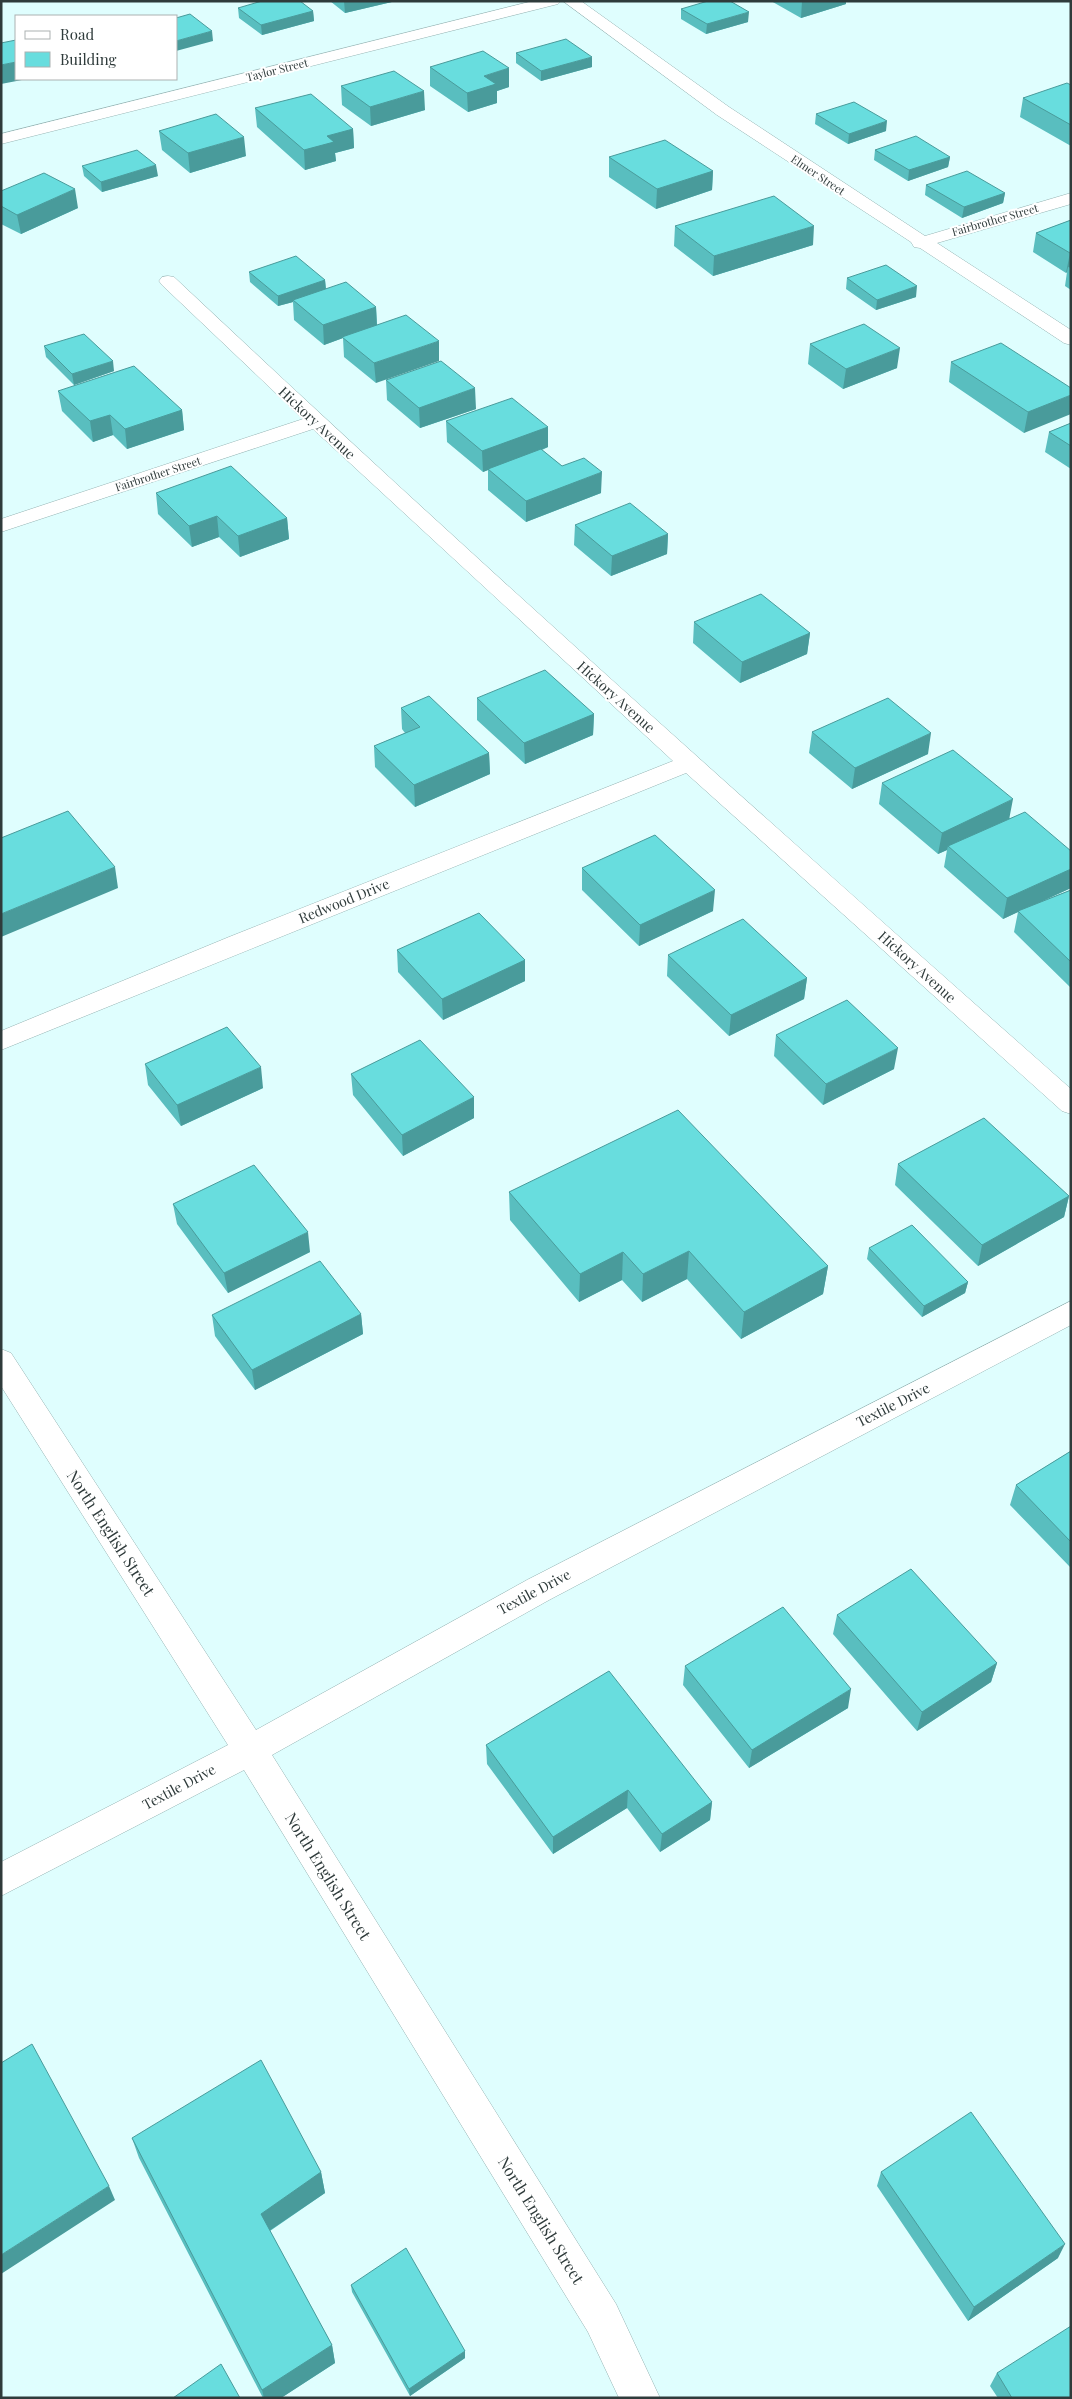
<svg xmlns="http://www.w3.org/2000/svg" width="1072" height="2399" viewBox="0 0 1072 2399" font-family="'Playfair Display',serif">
<rect width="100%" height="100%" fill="#dffefe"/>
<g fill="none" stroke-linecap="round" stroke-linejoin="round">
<defs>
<path id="minor" d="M533,1H561L558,4L1,144V134Z
M563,1H581L729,107L925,236L1071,193V204L937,243L1071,330V345L1064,343L920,248L914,247L911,242L717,115Z
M168,276L174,277C468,554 769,822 1071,1089V1114L1062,1111L686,773L1,1050V1031L229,937L673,761L313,429L1,532V519L303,419L162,285L159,281L162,277Z
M1071,1301V1325L549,1600L272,1755L616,2304L660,2398H619L588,2332L244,1770L1,1896V1862L228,1745L1,1386V1349L11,1353L256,1730L527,1580Z"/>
</defs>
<use href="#minor" stroke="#95b3b3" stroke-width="1"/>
<use href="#minor" fill="#fff" fill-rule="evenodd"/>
</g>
<path fill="#59bebf" d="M330,1H396L345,13Z
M771,1H846V4L801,18Z
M238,8L313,11L314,21L262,35L239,18Z
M681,9L748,22L706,34L681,19Z
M516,53L592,67L541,81L516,63Z
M430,67L509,87L497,91V103L468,112L430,86Z
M1071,85V146L1020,117L1023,98Z
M341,86L425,110L371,126L342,105Z
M255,108L353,129L354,148L335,153L336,161L305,170L257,127Z
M816,114L886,131L848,144L815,124Z
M159,131L246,156L190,173L162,150Z
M875,150L950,157L948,167L908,181L874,160Z
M609,157L713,171L712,190L656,209L609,177Z
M82,166L158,176L102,192L84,176Z
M926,185L1005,193L1003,203L962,218L925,195Z
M1,191L78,208L21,234L1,224Z
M1071,220V290L1065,286L1067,272L1066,273L1033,252L1036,233Z
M675,226L813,245L713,276L674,246Z
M249,272L325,280L326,289L376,307L377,325L376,383L344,357L343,338L324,345L294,320L293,302L278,306L250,282Z
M847,278L916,297L876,310L846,289Z
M810,344L897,368L843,389L808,364Z
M44,346L114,371L74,385L46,357Z
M951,362L1071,388L1024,433L949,382Z
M386,380L476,409L420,428L387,400Z
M58,391L182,410L184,430L127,449L113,435L93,442L62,411Z
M446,421L548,427V447L542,450L562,466L601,493L526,522L488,490V470L483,472L447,442Z
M1071,423V469L1045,452L1049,432Z
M156,493L287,518L289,539L240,557L219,537L192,547L158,514Z
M575,525L668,534L667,554L611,576L574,545Z
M694,622L810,633L807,654L740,683L693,643Z
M477,698L594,714L593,735L525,764L477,720Z
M401,708L489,753L490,774L415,807L375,767L374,746L405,733L402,729Z
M812,732L928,754L852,789L809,753Z
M882,783L1010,818L1071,851V888L1040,902L1071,890V988L1014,932L1018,912L1003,919L944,867L947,850L938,854L879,804Z
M582,868L713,911L639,946L582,890Z
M397,950L525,960V981L443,1020L398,972Z
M668,955L807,978L804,999L729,1036L667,976Z
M776,1035L894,1069L823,1105L774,1056Z
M145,1064L263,1088L181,1126L148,1085Z
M351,1074L474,1118L403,1156L353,1095Z
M898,1164L1069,1196L1064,1217L978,1266L895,1185Z
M509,1192L828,1266L823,1294L741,1339L687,1279L642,1302L622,1280L579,1302L510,1220Z
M173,1204L310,1252L228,1293L177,1224Z
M869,1248L968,1282L965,1293L922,1317L867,1259Z
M361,1314L363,1334L255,1390L215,1336L212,1315Z
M1071,1451V1568L1010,1505L1016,1485Z
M837,1615L997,1663L991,1682L917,1731L833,1634Z
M685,1666L848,1708L749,1768L683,1685Z
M486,1745L712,1802L710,1820L660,1852L627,1808L553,1854L487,1764Z
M132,2138L321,2172L325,2193L270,2231L332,2345L335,2363L281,2398H263L139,2158Z
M881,2172L1058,2258L968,2321L877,2186Z
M351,2285L465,2358L410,2396L352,2292Z
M997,2373L1071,2398H998L990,2386Z"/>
<path fill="#499b9b" d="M344,1H396L345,13Z
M802,1H846V4L801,18Z
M313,11L314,21L262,35L261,25Z
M749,12L748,22L706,34L707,24Z
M212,31L213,41L176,51V41Z
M592,57V67L541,81V71Z
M16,62V79H27L1,84V65Z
M509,68V87L497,91V103L468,112L467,93L484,76Z
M424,91L425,110L371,126L370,107Z
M887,121L886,131L848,144L849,134Z
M353,129L354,148L335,153L336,161L305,170L304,150L327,136Z
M244,137L246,156L190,173L188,153Z
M950,157L948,167L908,181L909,170Z
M156,165L158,176L102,192L101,182Z
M713,171L712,190L656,209L657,189Z
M75,189L78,208L21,234L17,215Z
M1005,193L1003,203L962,218L964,207Z
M814,226L813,245L713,276L714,256Z
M1070,253H1071V268L1068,267L1067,272L1066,273Z
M325,280L326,291L293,300V302L278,306V296Z
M917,286L916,297L876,310L877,300Z
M376,307L377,327L342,337L343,338L324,345L323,325Z
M439,341V361L376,383L374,363Z
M900,348L897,368L843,389L846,369Z
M113,361L114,371L74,385L72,374Z
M475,388L476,409L420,428L419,408Z
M1071,395V414L1024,433L1028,412Z
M182,410L184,430L127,449L125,429Z
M110,415L113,435L93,442L90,421Z
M548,427V447L483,472L482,451Z
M602,472L601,493L526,522V501Z
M217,516L219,537L192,547L189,526Z
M287,518L289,539L240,557L238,536Z
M668,534L667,554L611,576L612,556Z
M810,633L807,654L740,683L742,662Z
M594,714L593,735L525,764L524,743Z
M931,733L928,754L852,789L855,768Z
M489,753L490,774L415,807L414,785Z
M1013,799L1009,820L948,846L947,850L938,854L942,833Z
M115,867L118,888L1,937V914Z
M1071,869V888L1019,912L1018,911V912L1003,919L1007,898Z
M715,890L713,911L639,946L640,925Z
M525,960V981L443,1020L442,999Z
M807,978L804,999L729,1036L731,1015Z
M898,1048L894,1069L823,1105L826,1084Z
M261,1067L263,1088L181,1126L177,1105Z
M474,1097V1118L403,1156L402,1135Z
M1069,1196L1064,1217L978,1266L982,1245Z
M308,1232L310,1252L228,1293L224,1273Z
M689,1251L687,1279L642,1302L643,1274Z
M623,1252L622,1280L579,1302L580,1274Z
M828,1266L823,1294L741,1339L744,1312Z
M968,1282L965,1293L922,1317L924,1306Z
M361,1314L363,1334L255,1390L252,1370Z
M997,1663L991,1682L917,1731L922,1712Z
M851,1689L848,1708L749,1768L752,1750Z
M628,1790L627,1808L553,1854V1837Z
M712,1802L710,1820L660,1852L662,1834Z
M321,2172L325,2193L266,2233L261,2214Z
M109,2186L115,2200L1,2274V2255Z
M1065,2244L1058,2258L968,2321L974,2307Z
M332,2345L335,2363L281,2398H264L262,2390Z
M465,2351V2358L410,2396L409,2389Z"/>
<path fill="#68ddde" stroke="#499b9b" d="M262,1H300L313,11L261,25L238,8Z
M708,1H730L749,12L707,24L681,9Z
M190,14L212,31L176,41V18Z
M566,39L592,57L541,71L516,53Z
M16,40V62L1,65V43Z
M483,51L509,68L484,76L496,84L467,93L430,67Z
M394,71L424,91L370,107L341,86Z
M1067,83L1071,85V125L1023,98Z
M311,94L353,129L327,136L334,142L304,150L255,108Z
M854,102L887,121L849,134L816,114Z
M216,114L244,137L188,153L159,131Z
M916,136L950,157L909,170L875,150Z
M665,140L713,171L657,189L609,157Z
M137,150L156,165L101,182L82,166Z
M967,171L1005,193L964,207L926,185Z
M44,173L75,189L17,215L1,206V191Z
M774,196L814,226L714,256L675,226Z
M1071,220V253H1070L1036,233Z
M296,256L325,280L278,296L249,272Z
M886,265L917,286L877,300L847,278Z
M346,282L376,307L323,325L293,300Z
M406,315L439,341L374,363L342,337Z
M864,324L900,348L846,369L810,344Z
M84,334L113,361L72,374L44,346Z
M1001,343L1071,388V395L1028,412L951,362Z
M441,361L475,388L419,408L386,380Z
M134,366L182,410L125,429L110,415L90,421L58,391Z
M512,398L548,427L482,451L446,421Z
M1071,423V446L1049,432Z
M541,449L562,466L584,458L602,472L526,501L488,469Z
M231,466L287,518L238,536L217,516L189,526L156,493Z
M630,503L668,534L612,556L575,525Z
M761,594L810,633L742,662L694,622Z
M545,670L594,714L524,743L477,698Z
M429,696L489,753L414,785L374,746L420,727L401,708Z
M888,698L931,733L855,768L812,732Z
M953,750L1013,799L942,833L882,783Z
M68,811L115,867L1,914V838Z
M1025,812L1071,851V869L1007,898L948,846Z
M655,835L715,890L640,925L582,868Z
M1071,890V962L1018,911Z
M479,913L525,960L442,999L397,950Z
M743,919L807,978L731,1015L668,955Z
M847,1000L898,1048L826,1084L776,1035Z
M227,1027L261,1067L177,1105L145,1064Z
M420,1040L474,1097L402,1135L351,1074Z
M678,1110L828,1266L744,1312L689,1251L643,1274L623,1252L580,1274L509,1192Z
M984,1118L1069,1196L982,1245L898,1164Z
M254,1165L308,1232L224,1273L173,1204Z
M912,1225L968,1282L924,1306L869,1248Z
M320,1261L361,1314L252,1370L212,1315Z
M1071,1451V1542L1016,1485Z
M911,1569L997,1663L922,1712L837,1615Z
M783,1607L851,1689L752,1750L685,1666Z
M609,1671L712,1802L662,1834L628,1790L553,1837L486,1745Z
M32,2044L109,2186L1,2255V2063Z
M261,2060L321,2172L261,2214L332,2345L262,2390L132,2138Z
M971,2112L1065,2244L974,2307L881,2172Z
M406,2248L465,2351L409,2389L351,2285Z
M1071,2326V2398H1012L997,2373Z
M221,2364L240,2398H173Z"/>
<g text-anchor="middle" stroke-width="4" stroke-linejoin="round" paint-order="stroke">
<g font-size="11" fill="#2f3b3b" stroke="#fff">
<text transform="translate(277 70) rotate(-14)" y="4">Taylor Street</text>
<text transform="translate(818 175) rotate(34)" y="4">Elmer Street</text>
<text transform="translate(995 220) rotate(-16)" y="4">Fairbrother Street</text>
<text transform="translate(158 474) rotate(-18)" y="4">Fairbrother Street</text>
</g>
<g font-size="14" fill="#2f3b3b" stroke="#fff">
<text transform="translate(317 423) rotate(43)" y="5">Hickory Avenue</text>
<text transform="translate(616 697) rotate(42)" y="5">Hickory Avenue</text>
<text transform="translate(344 901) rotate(-22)" y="5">Redwood Drive</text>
<text transform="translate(917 967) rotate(42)" y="5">Hickory Avenue</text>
<text transform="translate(893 1405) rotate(-27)" y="5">Textile Drive</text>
<text transform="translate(534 1592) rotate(-28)" y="5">Textile Drive</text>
<text transform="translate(179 1787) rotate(-28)" y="5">Textile Drive</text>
</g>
<g font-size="16" fill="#2f3b3b" stroke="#fff">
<text transform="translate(111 1533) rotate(57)" y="6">North English Street</text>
<text transform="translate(328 1876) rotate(58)" y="6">North English Street</text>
<text transform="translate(541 2220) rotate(58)" y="6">North English Street</text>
</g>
</g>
<rect width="1072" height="2399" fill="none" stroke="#2f3b3b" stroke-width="5"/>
<rect x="15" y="15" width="162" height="65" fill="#ffffff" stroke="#acb1b1"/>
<rect x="25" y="31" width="25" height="8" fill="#ffffff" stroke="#acb1b1"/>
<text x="60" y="40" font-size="15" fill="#2f3b3b">Road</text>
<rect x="25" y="52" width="25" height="15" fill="#68ddde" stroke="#acb1b1"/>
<text x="60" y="65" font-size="15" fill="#2f3b3b">Building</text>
</svg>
